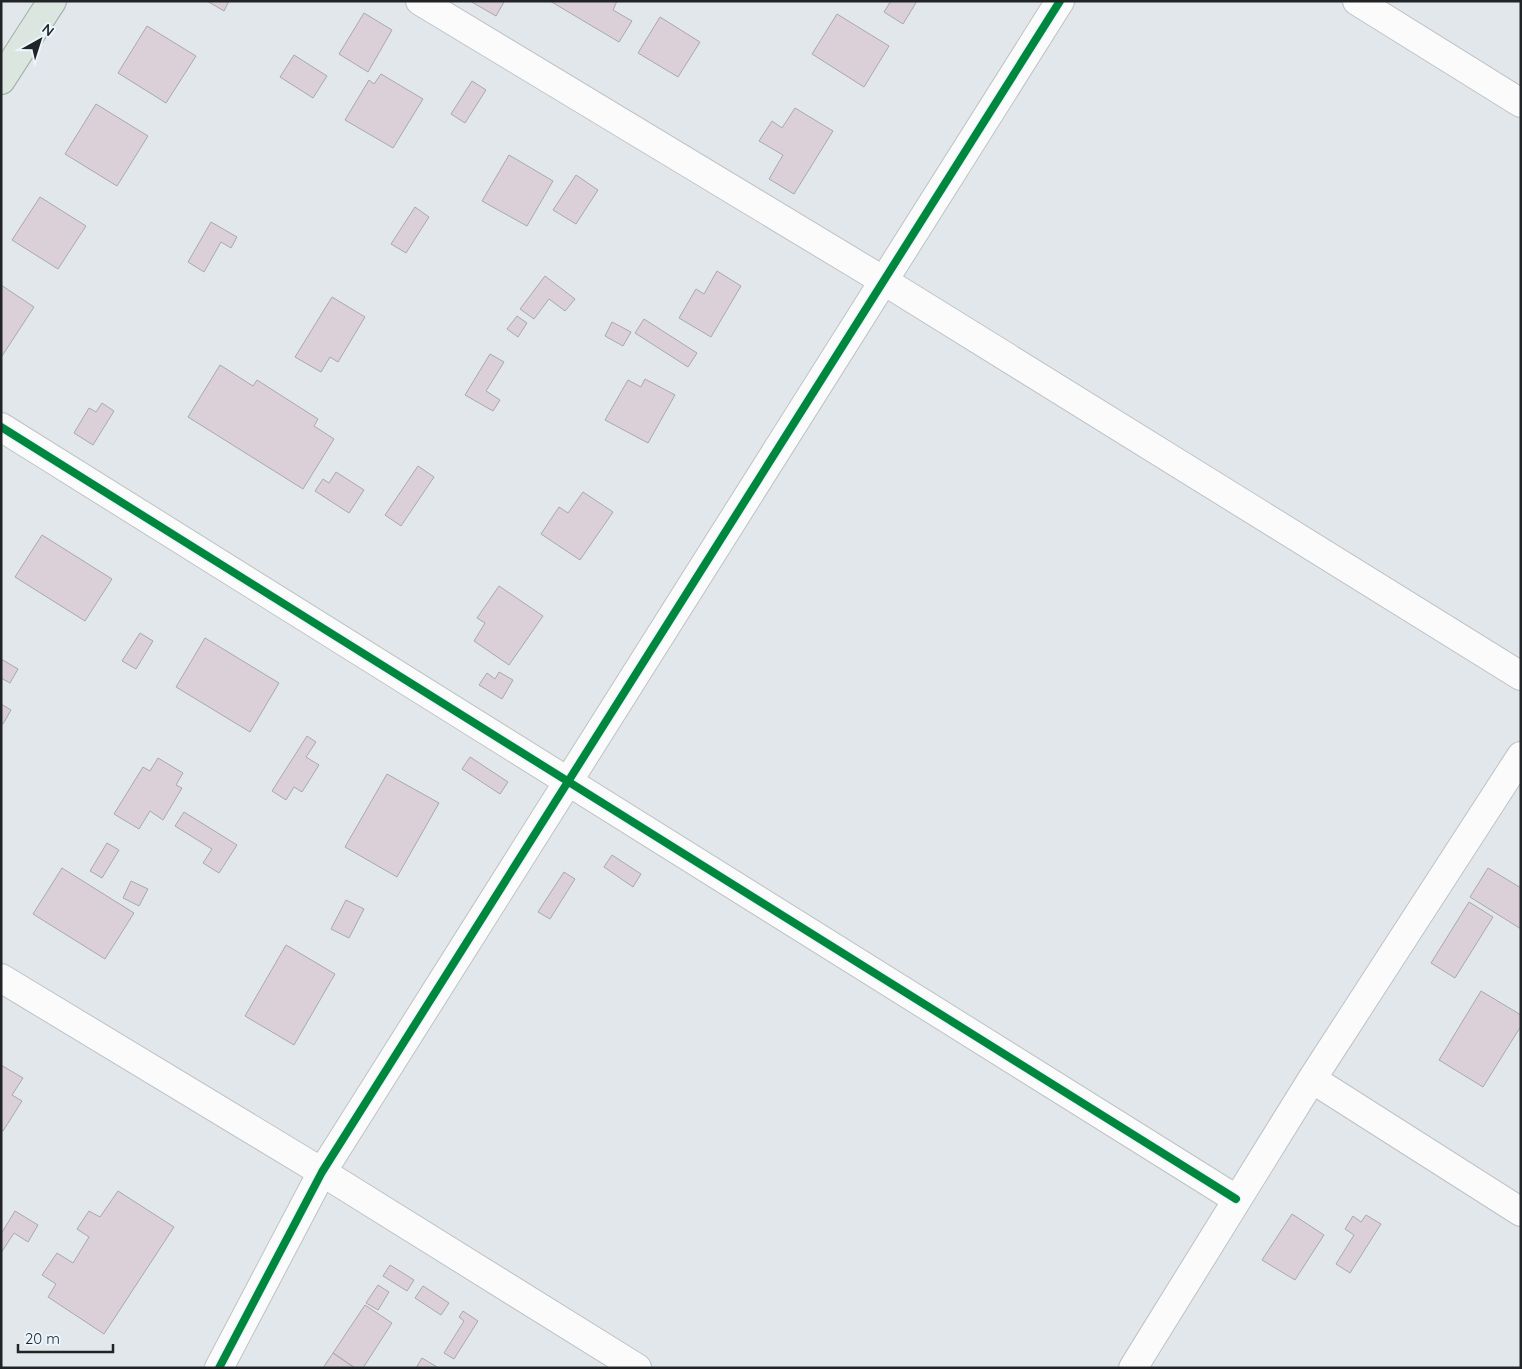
<svg xmlns="http://www.w3.org/2000/svg" width="1522" height="1369" viewBox="0 0 1522 1369" font-family="Quicksand,sans-serif">
<rect width="100%" height="100%" fill="#e2e7eb"/>
<path fill="#dbd0d7" stroke="#a8a9ab" d="M207,1H229L224,11Z
M470,1H502L504,2L496,16Z
M550,1H617L613,10L632,21L619,42Z
M891,1H917L903,24L884,12Z
M364,13L392,30L368,72L339,54Z
M837,14L889,46L864,87L812,54Z
M660,17L700,42L678,77L638,53Z
M147,26L196,56L166,103L118,73Z
M294,55L327,76L313,98L280,77Z
M381,74L423,99L393,148L345,120L369,80L374,84Z
M472,81L486,90L465,123L451,114Z
M96,104L148,136L117,186L65,154Z
M795,108L833,131L794,194L769,179L783,155L759,141L772,121L782,128Z
M509,155L553,181L527,226L482,201Z
M576,175L598,190L576,224L553,210Z
M40,197L86,226L58,269L12,240Z
M415,207L429,217L406,253L391,244Z
M211,222L237,237L231,248L221,242L204,272L188,262Z
M717,271L741,286L711,337L679,318L696,289L704,294Z
M545,276L575,299L565,311L549,299L534,319L520,309Z
M1,285L34,307L2,356H1Z
M332,297L365,317L338,362L330,357L321,372L295,357Z
M517,316L527,323L518,337L507,329Z
M644,319L697,353L688,367L635,333Z
M612,322L631,332L623,346L605,336Z
M490,354L504,362L486,391L500,400L493,411L465,395Z
M220,365L253,386L257,380L318,419L314,426L334,439L303,489L188,417Z
M645,379L675,395L648,443L605,420L628,380L641,387Z
M102,403L114,411L93,445L74,433L89,408L96,412Z
M418,466L434,477L401,526L385,515Z
M336,472L364,490L349,513L315,491L323,479L329,483Z
M583,492L613,512L580,560L541,534L559,507L568,513Z
M42,535L112,579L85,621L15,577Z
M499,586L543,616L509,665L474,641L485,623L477,618Z
M140,633L153,641L136,669L122,661Z
M205,638L279,683L250,732L176,687Z
M1,659L18,669L10,683L1,678Z
M499,672L513,680L502,699L479,685L487,673L495,679Z
M1,704L11,710L3,724L1,723Z
M307,736L316,742L306,757L319,765L302,792L294,787L286,800L272,791Z
M470,757L508,782L500,794L462,769Z
M158,758L183,773L176,785L182,788L163,820L150,811L139,829L114,814L143,767L150,771Z
M387,774L439,803L397,877L345,847Z
M184,812L237,845L219,873L203,863L212,849L175,826Z
M107,843L119,850L102,878L90,871Z
M612,855L641,874L633,887L604,867Z
M62,868L134,913L105,959L33,914Z
M1488,868L1521,888V929L1470,897Z
M564,872L575,879L550,919L538,912Z
M131,881L148,889L139,906L123,898Z
M346,900L364,909L349,938L331,929Z
M1469,902L1493,917L1455,978L1431,963Z
M286,945L335,974L294,1045L245,1016Z
M1481,991L1521,1015V1026L1483,1087L1439,1060Z
M1,1065L23,1078L12,1095L22,1101L3,1131L1,1130Z
M118,1191L174,1227L104,1334L48,1297L56,1284L42,1275L57,1253L73,1263L89,1237L77,1229L89,1211L100,1217Z
M15,1211L38,1225L28,1242L14,1233L1,1253V1234Z
M1292,1214L1324,1235L1295,1280L1262,1260Z
M1366,1215L1381,1224L1350,1273L1336,1264L1354,1235L1345,1229L1353,1216L1361,1222Z
M390,1265L414,1280L407,1291L383,1276Z
M378,1285L389,1292L378,1310L366,1303Z
M423,1286L449,1303L441,1315L415,1298Z
M365,1305L392,1323L363,1368H355L333,1353Z
M463,1311L478,1321L454,1359L444,1353L464,1321L459,1317Z
M333,1353L355,1368H323Z
M422,1358L437,1367V1368H416Z"/>
<g fill="none" stroke-linecap="round" stroke-linejoin="round">
<defs>
<path id="minor" d="M420,1L884,281L1521,676
M1357,1L1521,103
M1,427L1236,1199
M1,978L322,1172L637,1368
M219,1368L322,1172L1060,1"/>
<path id="tertiary" d="M1312,1079L1521,1212
M1133,1368L1312,1079L1521,756"/>
<path id="trunk" d="M1,80L52,1"/>
</defs>
<use href="#minor" stroke="#bec2c5" stroke-width="30"/>
<use href="#tertiary" stroke="#bec2c5" stroke-width="30"/>
<use href="#trunk" stroke="#9eaea7" stroke-width="30"/>
<use href="#minor" stroke="#fbfbfc" stroke-width="28"/>
<use href="#tertiary" stroke="#fbfbfc" stroke-width="28"/>
<use href="#trunk" stroke="#dce6e0" stroke-width="28"/>
<defs>
<path id="cycleway" d="M1,427L1236,1199
M219,1368L322,1172L1060,1"/>
</defs>
<use href="#cycleway" stroke="#ebf5fd" stroke-width="11"/>
<use href="#cycleway" stroke="#00873e" stroke-width="8"/>
</g>
<rect width="1522" height="1369" fill="none" stroke="#212427" stroke-width="5"/>
<g transform="translate(40 40) rotate(39)" stroke="#ebf5fd" stroke-width="4" paint-order="stroke">
<path d="M0-4L9 19L0 12L-9 19Z" fill="#212427"/>
<text y="-8" font-size="14" font-weight="bold" text-anchor="middle" fill="#212427">N</text>
</g>
<path d="M18 1344v8h95v-8" fill="none" stroke="#212427" stroke-width="2.5"/>
<text x="25" y="1344" font-size="15" fill="#212427" stroke="#ebf5fd" stroke-width="4" paint-order="stroke">20 m</text>
</svg>
